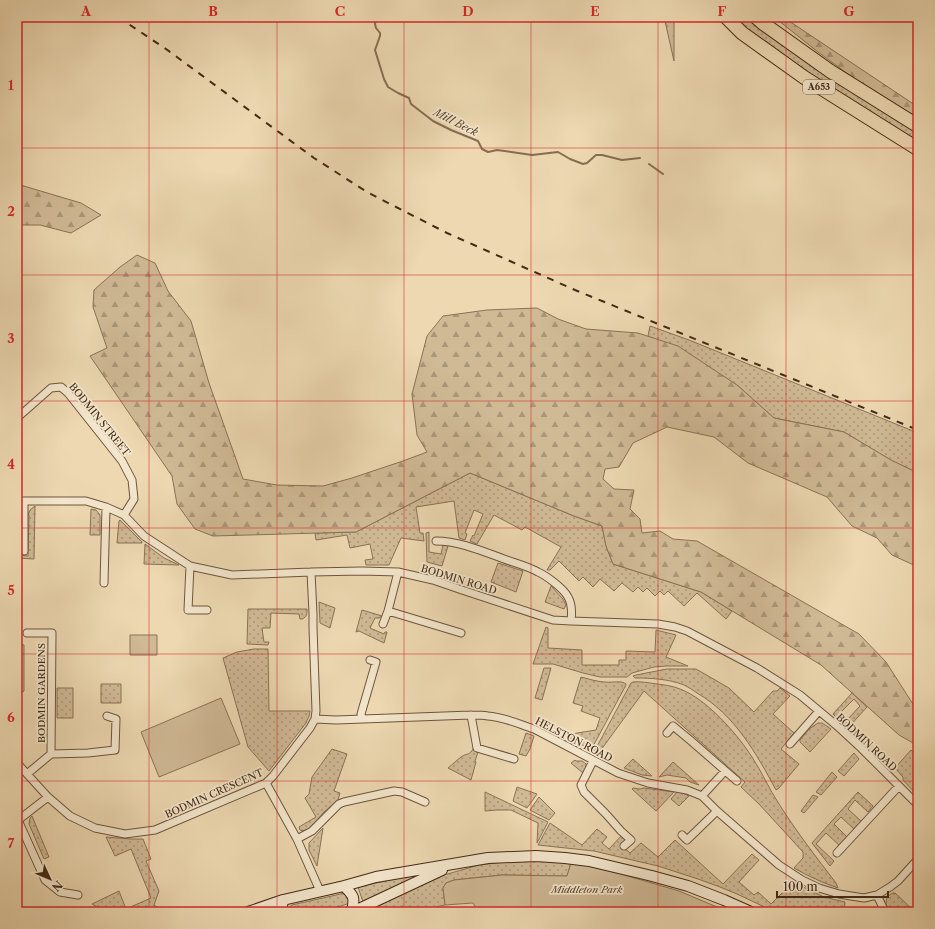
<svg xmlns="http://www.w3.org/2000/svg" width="935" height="929" viewBox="0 0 935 929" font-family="'Libre Caslon Text',serif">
<defs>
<pattern id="grass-dots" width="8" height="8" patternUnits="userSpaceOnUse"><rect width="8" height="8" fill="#d0ba96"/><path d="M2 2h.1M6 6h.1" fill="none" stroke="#aa9779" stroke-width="1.8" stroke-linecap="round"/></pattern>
<pattern id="forest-firs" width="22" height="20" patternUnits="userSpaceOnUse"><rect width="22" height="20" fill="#d0ba96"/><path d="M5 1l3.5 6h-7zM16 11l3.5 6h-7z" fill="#aa9779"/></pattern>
</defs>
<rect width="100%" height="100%" fill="#edd8b1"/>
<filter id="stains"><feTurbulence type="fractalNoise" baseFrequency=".005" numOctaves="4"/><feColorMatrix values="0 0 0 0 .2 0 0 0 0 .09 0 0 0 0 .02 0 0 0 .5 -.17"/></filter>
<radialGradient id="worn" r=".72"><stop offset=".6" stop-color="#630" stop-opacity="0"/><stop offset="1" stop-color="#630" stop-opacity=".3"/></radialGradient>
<path fill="url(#grass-dots)" stroke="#8a7256" d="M733,17H748L760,27L809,64L918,134V146L792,67Z
M650,326L689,340L918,433V473L892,461L844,432L774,418L737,385L648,336Z
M470,473L574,516L602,526L606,546L613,564L701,592L732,611L726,619L697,593L684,606L668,591L664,595L660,591L655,596L647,588L643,592L638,587L633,592L622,583L614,591L600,579L593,587L583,577L579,581L559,561L550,570H547L561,547L525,527L522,530L494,515L477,544L470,541L473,535L474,536L483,514L474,510L465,533L467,534L465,540L459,538L454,501L416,507L420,533H423L424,541L401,538L389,565H366L365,560L373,559L370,544L350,548L347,535L316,540L315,533L356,532Z
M35,506L34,559L17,558V508L21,511L20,555L28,556L29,515H28L30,510Z
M91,509L96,510L100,515V535H90Z
M120,520L142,542V543H117L119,521Z
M429,532V552L441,554L443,545L448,546L442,566L427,562L426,533Z
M145,544L164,558L179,565L144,564Z
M498,563L523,571L516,592L491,582Z
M551,586L563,599L566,605L564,609L545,602Z
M319,602L335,608L330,628L320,623Z
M248,609H307C307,614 307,617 302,619H300L299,614L271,613L270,628H262L264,642H269L268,645L247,644Z
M362,610L382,616L379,618H375L370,628L384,634L385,632H387L384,643L359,631L356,632Z
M17,627H20L19,644L24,645V691L17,696Z
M546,627L548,628V648L582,650V665H619V660H626V651L655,652L656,630L676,635L666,657L688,666H666L654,667L632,673L627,677H600L583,673L553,664H533Z
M254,649H268L269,711H310L309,716L306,723L269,771L248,747L223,658L237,652Z
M544,668H551L542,700L535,698Z
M667,669H696L729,688L754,712L773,691H777L780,688L790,696L773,714L794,733L781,749L799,764L779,788L776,790C756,753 735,715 697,693C693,690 688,687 684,685C669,679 651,678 635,678L633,676L636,675Z
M581,677C592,680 602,683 613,682C618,682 622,681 626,684V685L591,750L565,735L596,730L600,718L581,711L583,706L573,703Z
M633,682C640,681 649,683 657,684C665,685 673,686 680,689C707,699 737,734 752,757C762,772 769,789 779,804C796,831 816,857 836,883L838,888C823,883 808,876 794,868L803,858V852L759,804L741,787L745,782L644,691L598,754L594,752L631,683Z
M101,684H121V703H101Z
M57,688H73V718H57Z
M852,693L867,707L848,728L842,722L846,718L848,719L860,706L854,699L841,712L842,714L838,719L833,714Z
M818,723H822L831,729L810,752L800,742V740L809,729Z
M526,733L534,736L530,749L526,756L519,754Z
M474,747L478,752L475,761L476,762L471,780L448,768C453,764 457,760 461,757C468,752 469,757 474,747Z
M332,749L347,754L334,791L340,793L338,800L324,812L309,829L302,831L300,830L299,827L316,817L305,798L309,794L312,777Z
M911,750L918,758V796L903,780V777L895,768Z
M854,753L859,759L844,776L838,771Z
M633,759L652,776L642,775L624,768Z
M575,760L576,761H582L586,764V770L583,773L571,763Z
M673,762L699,785L690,782L686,778L667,775L659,777Z
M832,772L837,777L821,795L816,792Z
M517,787L537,794L527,808L513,801Z
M633,788L640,789L644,788L674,792L656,811L632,789Z
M485,792L548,822L537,843L538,823L511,810H497L485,811Z
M677,792L683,793L689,796L679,806L671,799Z
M858,792L873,806L868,812L855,800L848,809L862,822L855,830L841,817L834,824L848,838L840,846L826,833L816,844L834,861L830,866L812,843Z
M813,795L818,797L804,813L801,811Z
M539,797L555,813L549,820L530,810Z
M32,816L49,857L44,859L29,824L30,818Z
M550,823L582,845L597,829L607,837L602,843L609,849L624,833L628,837L621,845L630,853L641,843L658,857L675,840L723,884L752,854L759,860L739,882L754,895L758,892L771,904L793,882L824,897L845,902L844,912H775L737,894L720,887L698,879L658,866L594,851L538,845Z
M323,828L317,866L309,850V843Z
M106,837L131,839H143L151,859L146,861L159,891L154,905L164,912H105L92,904L119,891L126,909L151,898L131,849L115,856Z
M513,861H541L571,863L567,876L502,875L454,880L446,883L443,888L445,905L412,912H365V911L444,875L479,865Z
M417,874H419V876L363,902L358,887Z
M345,893L348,895L349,903L347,904L321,912H287L288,908L292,905Z
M893,893H895L912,909L909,912H889C885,904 884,897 893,893Z"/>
<path fill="url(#forest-firs)" stroke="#8a7256" d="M664,17H674V61L665,21Z
M774,17H783L918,107V118L848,74L818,52Z
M17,184L81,203L101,215L71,233L40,225H17Z
M137,255L155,263L168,291L191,321L209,383L243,479L277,485L323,486L352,478L403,461L427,452L417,435L412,394L427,336L443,316L487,310L537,308L558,319L586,329L638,333L678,346L737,385L774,418L844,432L891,460L918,473V567L892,555L877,538L852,526L827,497L748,463L714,437L667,427L633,443L619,467L605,469L603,479L614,489L634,490L630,509L640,519L642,533L660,531L673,539L697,541L859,634L886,662L918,712V739L913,743L899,735L821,665L701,592L613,564L606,546L602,526L574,516L470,473L356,532L213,536L195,529L177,504L172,476L90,356L107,348L93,307L94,290L120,267Z"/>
<path fill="#d0ba96" stroke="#8a7256" d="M130,635H157V655H130Z
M221,698L240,744L159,777L141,732Z
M571,863L594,866L679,891L729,912H478L473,903L445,905L443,888L446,883L454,880L502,875L567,876Z"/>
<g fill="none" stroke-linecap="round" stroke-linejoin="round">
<path stroke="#866e53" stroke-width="2" d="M376,17L375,24L376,28L380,33V36L375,50L384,79L388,87L398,93L409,98L411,104L433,121L451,130L478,141L482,149L488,152L497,150L532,155L558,152L570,159L583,164L587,163L596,155H602L622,160L640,158
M649,164L663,174"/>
<defs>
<path id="street" d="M17,418L51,388L61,387L68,393L122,461L132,480L134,499L124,515
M17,501H86L106,507L124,515L144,536L190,566L232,575L311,572L362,571L398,572L433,580L462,590L553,620L571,621L658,624L675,627L687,631L757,668L800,695L836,725L861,748L918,805
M24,501V551
M436,541C459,541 482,551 504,559C515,563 527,566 538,572C547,576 564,589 568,597C572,604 572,613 571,621
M190,566L188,610H207
M104,583L106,507
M388,611L461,633
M383,624L388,611L398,572
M27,633H52L51,754
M471,715L477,748L514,759
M315,719L336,720L471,715C477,715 482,715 488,716C504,717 519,724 534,729L618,773L648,783L687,790L702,796L717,811L779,865L802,880L819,888L839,894L851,896L864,898L877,895L890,887L898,881L918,859
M362,719L361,714L376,662L370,660
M667,733L673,726L690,740L737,781
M790,744L819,711
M593,761L581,785L584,792L606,814L621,831L631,840L624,846
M17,763L48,797L70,816L95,828L125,834L155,830L266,783L273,776L310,728L315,719L316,711L313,628V614L311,572
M27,774L51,754L88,753L115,750L116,719L107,716
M266,783L297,839L320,891
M702,796L725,771
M18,820L45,880L60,892L78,895
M17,821L48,797
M682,835L687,840L717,811
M297,839L312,831L339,804L344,802L394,791L402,792L425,802
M837,853L899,786
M877,895L885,912"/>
<path id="secondary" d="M344,886C354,896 355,897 352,911
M248,912L283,900L344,886L376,877L488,858L536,856L565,858L589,861L652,876L688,886L724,900L751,912
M281,912L283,900
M349,912L361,908L442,870"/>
<path id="highway" d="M726,17L742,33L805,78L918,149
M756,17L764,24L830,71L918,126"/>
</defs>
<use href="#street" stroke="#6e553c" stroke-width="9"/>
<use href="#secondary" stroke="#432915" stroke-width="12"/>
<use href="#highway" stroke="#432915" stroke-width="15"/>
<use href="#street" stroke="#f3e6cc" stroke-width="7"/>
<use href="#secondary" stroke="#f3e6cc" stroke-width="10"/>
<use href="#highway" stroke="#edd8b1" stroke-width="13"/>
<path stroke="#432915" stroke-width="2" stroke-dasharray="7 7" stroke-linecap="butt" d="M118,17L166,49L314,158L367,192L394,206L447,233L575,290L918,430"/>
</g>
<path fill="none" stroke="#d62828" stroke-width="1" stroke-opacity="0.55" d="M149,17V912M277,17V912M404,17V912M531,17V912M658,17V912M786,17V912M17,148H918M17,275H918M17,401H918M17,528H918M17,654H918M17,781H918"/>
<g text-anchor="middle" stroke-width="3.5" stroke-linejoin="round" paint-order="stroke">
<rect fill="#f3e6cc" stroke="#78624c" stroke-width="1" x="803" y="80" width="32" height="14" rx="3"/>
<g font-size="9" font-weight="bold" fill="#432915">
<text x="819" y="90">A653</text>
</g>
<g font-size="10" fill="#432915" stroke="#f3e6cc">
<text transform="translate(100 419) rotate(51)" y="4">BODMIN STREET</text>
<text transform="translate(459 579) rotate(17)" y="4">BODMIN ROAD</text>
<text transform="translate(41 693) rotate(-90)" y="4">BODMIN GARDENS</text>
<text transform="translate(574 739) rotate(27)" y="4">HELSTON ROAD</text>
<text transform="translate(867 742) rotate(43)" y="4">BODMIN ROAD</text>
<text transform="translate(214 793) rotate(-24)" y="4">BODMIN CRESCENT</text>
</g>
<g font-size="10" font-style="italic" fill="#5f462f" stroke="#f3e6cc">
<text x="587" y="893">Middleton Park</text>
</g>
<g font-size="11" font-style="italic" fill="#5f462f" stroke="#f3e6cc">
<text transform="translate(456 122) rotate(27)" y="4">Mill Beck</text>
</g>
</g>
<rect width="935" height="929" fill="none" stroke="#edd8b1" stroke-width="44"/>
<g transform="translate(50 879) rotate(134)" stroke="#f3e6cc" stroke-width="3" paint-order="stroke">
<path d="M0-3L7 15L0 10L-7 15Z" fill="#432915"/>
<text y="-6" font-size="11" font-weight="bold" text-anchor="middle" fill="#432915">N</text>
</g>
<path d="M777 891v6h111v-6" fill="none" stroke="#432915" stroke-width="2"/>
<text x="783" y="891" font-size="12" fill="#432915" stroke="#f3e6cc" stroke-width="3" paint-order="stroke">100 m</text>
<rect x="22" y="22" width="891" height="885" fill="none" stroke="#d62828" stroke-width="1.5"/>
<g font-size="13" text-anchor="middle" font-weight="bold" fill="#d62828">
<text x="86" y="16">A</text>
<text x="213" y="16">B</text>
<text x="340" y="16">C</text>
<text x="468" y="16">D</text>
<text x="595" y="16">E</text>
<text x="722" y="16">F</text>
<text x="849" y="16">G</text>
<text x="11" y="90">1</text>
<text x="11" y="216">2</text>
<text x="11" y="343">3</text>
<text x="11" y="469">4</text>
<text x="11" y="595">5</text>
<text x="11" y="722">6</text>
<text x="11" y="848">7</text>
</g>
<rect width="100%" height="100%" filter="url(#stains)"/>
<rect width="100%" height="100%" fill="url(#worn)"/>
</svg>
